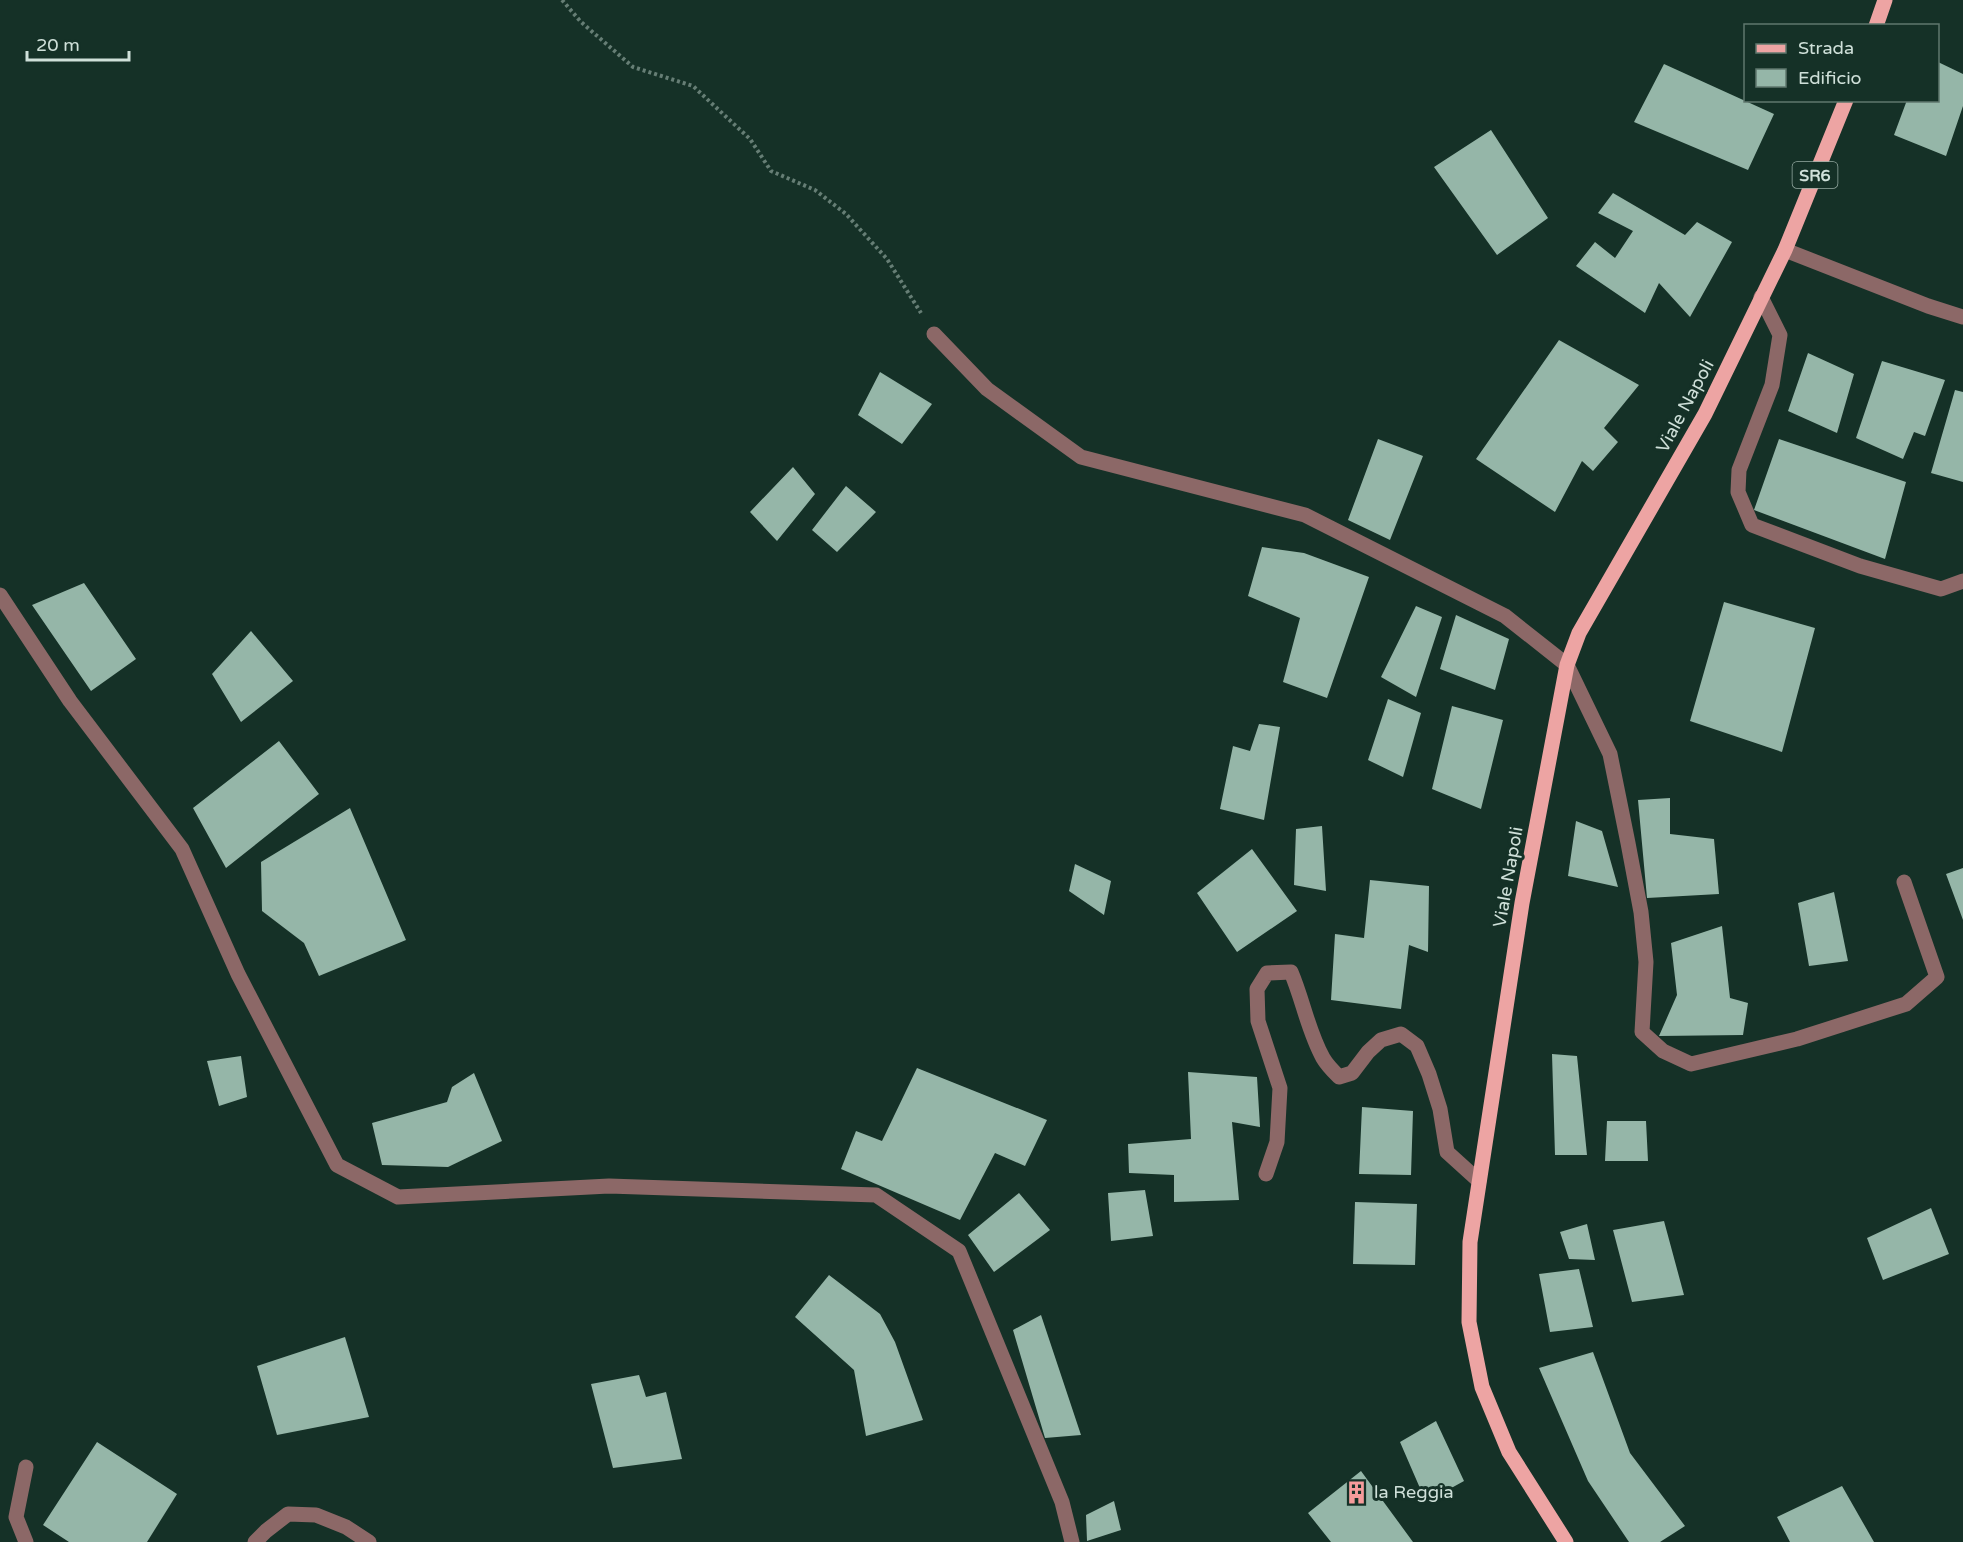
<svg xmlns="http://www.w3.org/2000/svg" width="1963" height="1542" viewBox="0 0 1963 1542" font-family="'Varela Round',sans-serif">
<rect width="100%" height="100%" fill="#153127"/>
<path fill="#95b6a8" d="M1938,62L1963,74V106L1946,156L1894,135L1907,100H1938Z
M1664,64L1774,114L1748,170L1634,122Z
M1491,130L1548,218L1497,255L1434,167Z
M1613,193L1685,235L1697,222L1732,242L1690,317L1659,283L1645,313L1576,266L1595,242L1615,258L1633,231L1598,213Z
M1559,340L1639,385L1604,428L1618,442L1593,471L1582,461L1555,512L1476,459Z
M1808,353L1854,374L1837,433L1788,411Z
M1882,361L1945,380L1925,436L1914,432L1903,459L1856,438Z
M880,372L932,404L902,444L858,415Z
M1955,390L1963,392V482L1931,473Z
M1378,439L1423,456L1390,540L1348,520Z
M1779,439L1906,482L1885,559L1754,510Z
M793,467L815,494L777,541L750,512Z
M846,486L876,512L837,552L812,530Z
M1262,547L1304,553L1369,577L1327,698L1283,682L1300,618L1248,596Z
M84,583L136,659L91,691L32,605Z
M1724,602L1815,628L1782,752L1690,721Z
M1416,606L1442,617L1416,697L1381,677Z
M1456,615L1509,639L1495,690L1440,669Z
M251,631L293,681L241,722L212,674Z
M1388,699L1421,713L1403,777L1368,760Z
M1452,706L1503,720L1481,809L1432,789Z
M1259,724L1280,727L1264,820L1220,809L1233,746L1250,751Z
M279,741L319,794L226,868L193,808Z
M1670,798V834L1714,839L1719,894L1647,898L1638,800Z
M350,808L406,940L319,976L304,943L262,911L261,862Z
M1576,821L1602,831L1618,887L1568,876Z
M1322,826L1326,891L1294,885L1296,829Z
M1252,849L1297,911L1237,952L1197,893Z
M1075,864L1111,881L1104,915L1069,891Z
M1963,868V920L1946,874Z
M1370,880L1429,886L1428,952L1409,945L1401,1009L1331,1000L1335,934L1364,938Z
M1834,892L1848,961L1809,966L1798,903Z
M1722,926L1730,998L1748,1003L1743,1035L1659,1036L1677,995L1671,943Z
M1552,1054L1577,1056L1587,1155H1555Z
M241,1056L247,1097L219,1106L207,1061Z
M917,1068L1047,1120L1025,1166L995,1153L960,1220L841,1169L856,1131L882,1141Z
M1188,1072L1257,1077L1260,1127L1232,1122L1239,1200L1174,1202V1175L1129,1173L1128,1144L1191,1139Z
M474,1073L502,1141L448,1167L382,1165L372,1123L447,1102L452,1087Z
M1362,1107L1413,1111L1411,1175L1359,1174Z
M1607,1121H1646L1648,1161H1605Z
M1145,1190L1153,1236L1111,1241L1108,1193Z
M1019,1193L1050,1230L994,1272L968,1235Z
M1355,1202L1417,1204L1415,1265L1353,1264Z
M1931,1208L1949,1254L1883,1280L1867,1238Z
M1664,1221L1684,1295L1632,1302L1613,1230Z
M1587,1224L1595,1260L1569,1259L1560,1232Z
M1579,1269L1593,1327L1550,1332L1539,1274Z
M829,1275L880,1314L895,1342L923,1420L866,1436L854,1370L795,1317Z
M1041,1315L1081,1435L1045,1438L1013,1330Z
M345,1337L369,1417L277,1435L257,1366Z
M1593,1352L1630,1453L1685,1526L1660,1542H1629L1588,1481L1539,1368Z
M639,1375L646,1397L666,1392L682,1459L613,1468L591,1384Z
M1436,1421L1464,1481L1426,1502L1400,1442Z
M97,1442L177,1494L147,1542H69L43,1525Z
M1361,1471L1413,1542H1331L1308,1513Z
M1842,1486L1874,1542H1790L1777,1517Z
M1114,1501L1121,1530L1087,1541L1086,1515Z"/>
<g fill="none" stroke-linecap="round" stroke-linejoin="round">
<path stroke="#667e75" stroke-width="4" stroke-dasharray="3 3" stroke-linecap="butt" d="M562,0L581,22L633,67L693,86L750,139L771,171L815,190L846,214L887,259L921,313"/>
<path stroke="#8c6867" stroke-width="15" d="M1785,250L1928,306L1963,317
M1761,297L1780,335L1772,385L1739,470L1738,492L1752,525L1860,566L1941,589L1963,581
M934,334L987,389L1081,457L1305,515L1505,616L1567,665L1610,754L1628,843L1641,912L1646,962L1642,1032L1663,1051L1691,1064L1797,1039L1906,1004L1937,977L1904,882
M0,595L70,701L182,849L238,974L337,1165L398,1197L609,1186L876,1195L959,1251L1062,1502L1072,1542
M1266,1174L1277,1142L1280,1088L1258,1021L1257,989L1267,973L1291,972C1303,1000 1308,1031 1323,1058C1327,1065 1333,1071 1339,1077L1352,1073L1368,1052L1381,1040L1401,1034L1417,1046L1429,1074L1440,1109L1447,1152L1479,1181
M26,1542L16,1517L26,1467
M255,1542L266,1531L288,1514L316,1515L346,1527L369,1542"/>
<path stroke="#eda4a3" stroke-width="15" d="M1876,26L1885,0
M1566,1542L1509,1452L1482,1387L1469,1322L1470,1242L1522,903L1567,665L1579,633L1705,414L1785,250L1846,100"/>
</g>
<defs>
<symbol id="building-bare" viewBox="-9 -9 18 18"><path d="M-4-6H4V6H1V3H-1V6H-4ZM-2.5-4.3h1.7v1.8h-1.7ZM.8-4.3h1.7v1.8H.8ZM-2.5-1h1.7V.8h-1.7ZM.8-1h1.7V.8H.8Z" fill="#f59b9b" stroke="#153127" stroke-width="2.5" paint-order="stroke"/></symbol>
</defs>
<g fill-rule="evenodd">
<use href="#building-bare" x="1340" y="1476" width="33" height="33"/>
</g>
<g text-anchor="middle" stroke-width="6" stroke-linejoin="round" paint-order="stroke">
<rect fill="#153127" stroke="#97aca4" stroke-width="1.5" x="1792.5" y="162" width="45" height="26" rx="4.5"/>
<g font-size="16" font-weight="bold" fill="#cfe0d9">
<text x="1815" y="181">SR6</text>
</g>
<g font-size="18" fill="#cfe0d9" stroke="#153127">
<text transform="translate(1685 406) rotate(-62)" y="6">Viale Napoli</text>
<text transform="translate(1508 877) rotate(-80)" y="6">Viale Napoli</text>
</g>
<g font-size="18" fill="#cfe0d9" stroke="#153127" text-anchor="start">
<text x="1374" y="1498">la Reggia</text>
</g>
</g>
<rect x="1744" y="24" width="195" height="78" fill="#153127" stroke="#5f776e" stroke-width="1.5"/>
<rect x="1756" y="44" width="30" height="9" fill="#eda4a3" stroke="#5f776e" stroke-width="1.5"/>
<text x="1798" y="54" font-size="18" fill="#cfe0d9">Strada</text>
<rect x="1756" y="69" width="30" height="18" fill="#95b6a8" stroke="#5f776e" stroke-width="1.5"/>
<text x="1798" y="84" font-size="18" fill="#cfe0d9">Edificio</text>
<path d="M27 51v9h102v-9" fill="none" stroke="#cfe0d9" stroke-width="3"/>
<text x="36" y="51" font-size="18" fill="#cfe0d9" stroke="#153127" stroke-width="4.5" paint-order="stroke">20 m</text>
</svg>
